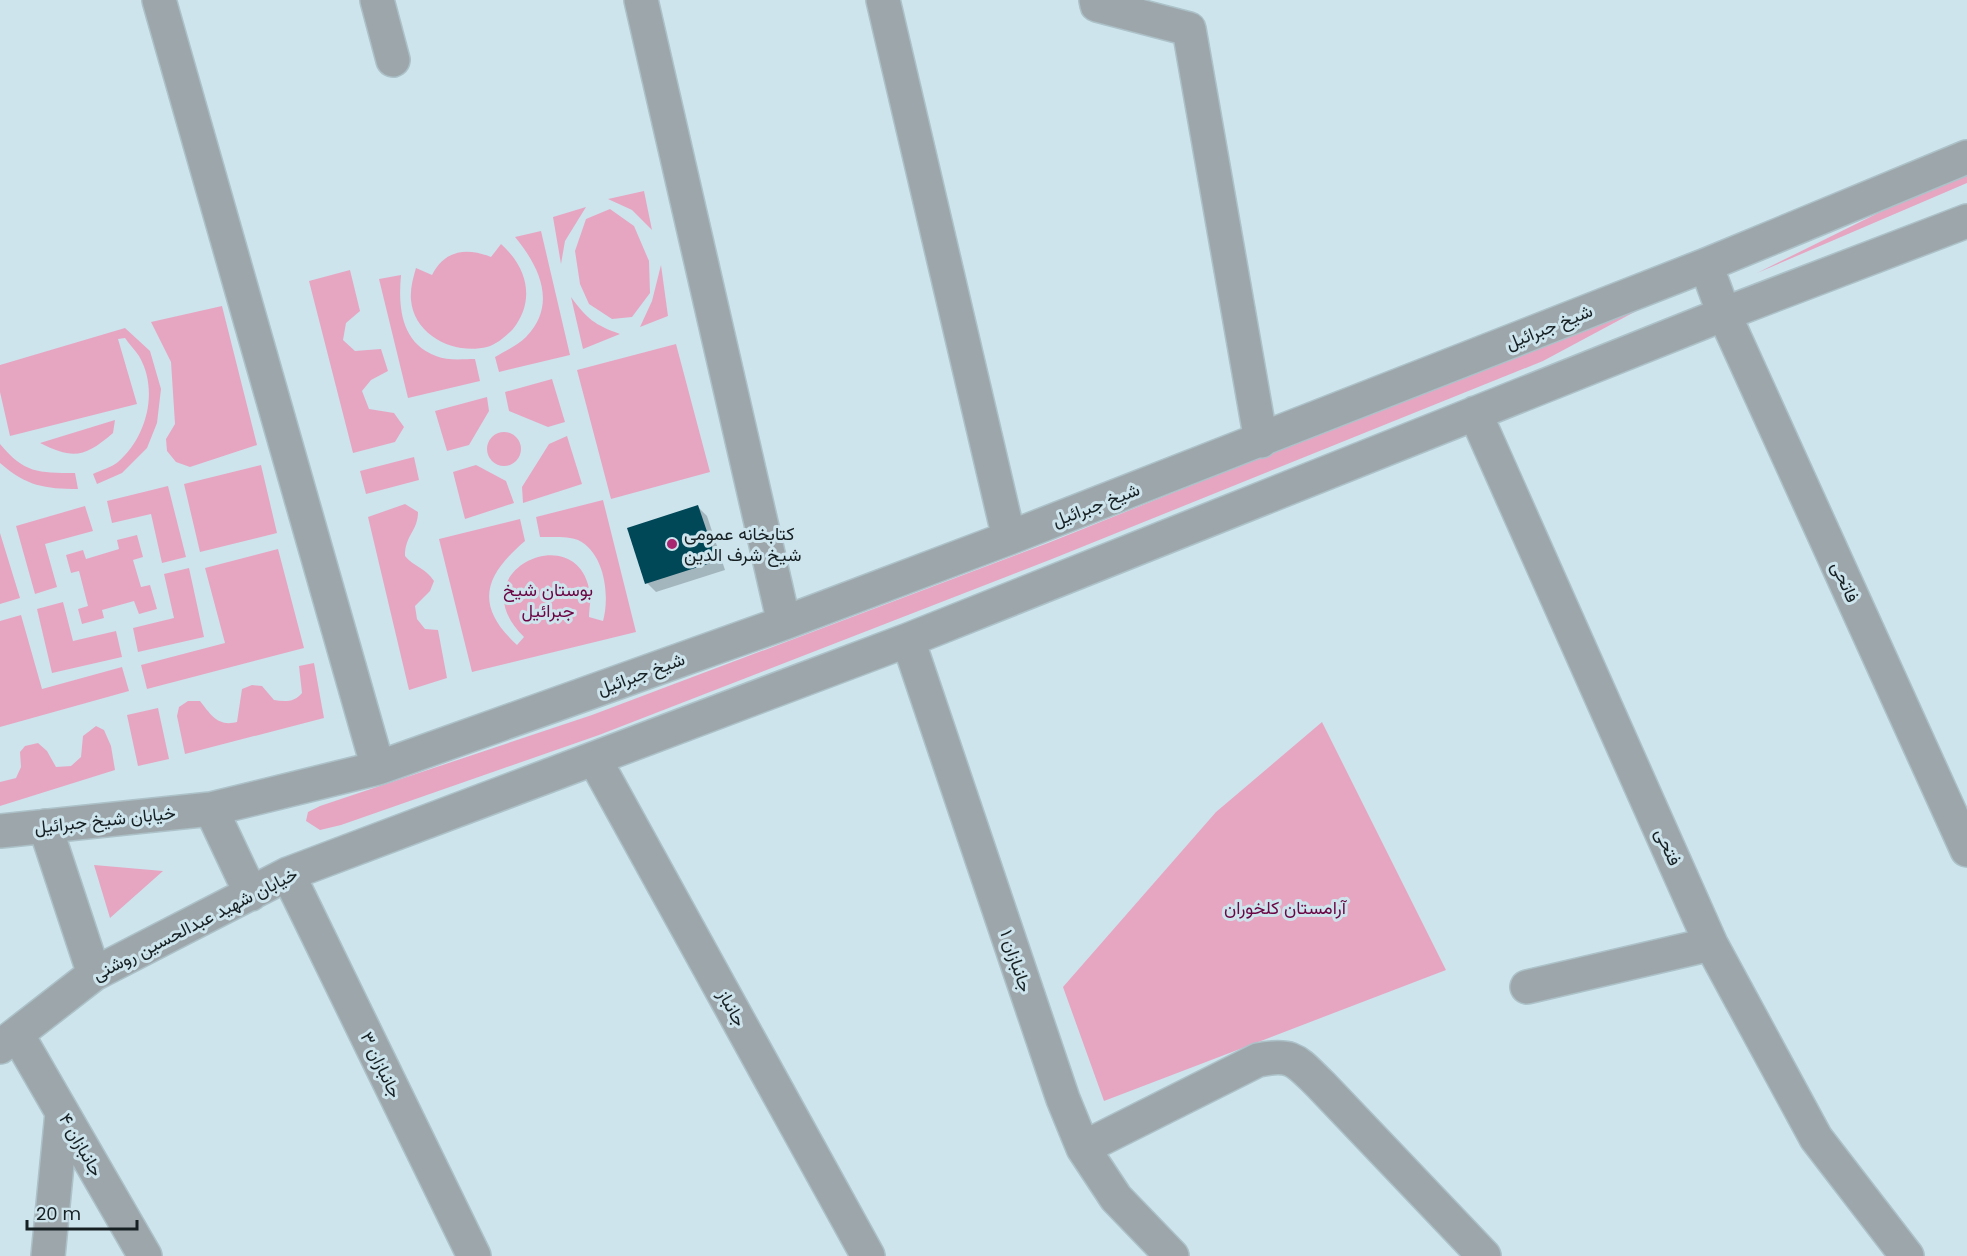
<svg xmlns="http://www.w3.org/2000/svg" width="1967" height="1256" viewBox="0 0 1967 1256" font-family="Poppins,Vazirmatn,sans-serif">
<rect width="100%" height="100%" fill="#cde4ed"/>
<path fill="#e6a6c2" d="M1967,169V183L1757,273Z
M644,191L652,230L632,210L608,199Z
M586,207L565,241L561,264L553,217Z
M610,209L634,226L649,261L650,293L632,317L612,319L589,304L580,284L575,251L586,219Z
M541,231L570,355L499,372L495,357C505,351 518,345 526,337C558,304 539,266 515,237Z
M501,244C527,267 536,300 513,329C506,336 497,344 487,347C455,355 414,336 411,300C410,289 413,278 416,268L432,275C445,250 466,247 491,257Z
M661,265L668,316L640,327L652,301Z
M350,270L360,311L346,323L343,340L355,351L381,349L388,371L371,380L362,391L369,409L394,413L404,427L395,442L353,453L309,281Z
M401,275C398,307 401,343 436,356C448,361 463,359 475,359L480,381L408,398L379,279Z
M1668,294L1543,361L1052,559L599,735L341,825L320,830L306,821L308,812L320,806L592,715L1048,543Z
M571,297C587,319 595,325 620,334L583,349Z
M222,306L257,445L190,467L176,462L167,451L166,439L175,424L171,362L151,322Z
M125,328L150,351L161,389L157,423L147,448L122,473L97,484L93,474C101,470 112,467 118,462C147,437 159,390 139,356C135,350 129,344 125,338L118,339L137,404L10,436L0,392V365Z
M676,344L710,472L611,499L577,370Z
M552,379L565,422L548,427L509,411L505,392Z
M487,397L489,411L469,445L447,451L435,411Z
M115,420L113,433C85,457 74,460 40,443Z
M487 449a17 17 0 1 1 34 0a17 17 0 1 1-34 0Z
M567,436L582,484L523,503L522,487L549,444Z
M0,444C24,473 38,473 75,473L78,489C45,489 26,486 0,463Z
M414,457L419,480L366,494L360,471Z
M261,465L277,533L200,552L184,484Z
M476,465L506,481L514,503L465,519L453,472Z
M168,486L186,557L162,563L151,514L112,523L107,501Z
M603,500L636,632L472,672L439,539L520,519L525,541C484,576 474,605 517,645L524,637C456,571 580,515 590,594C591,601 589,610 589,617L603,621C610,596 605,553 578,540C569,536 551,537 540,537L536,517Z
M405,504L418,512C418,531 405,535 405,556C414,567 426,568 434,581L430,591L415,606L417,619L425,629L438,630L447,678L409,690L368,517Z
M85,506L93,531L45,544L57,587L35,594L16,526Z
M0,533L20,598L0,604Z
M137,535L143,557L133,560L141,587L150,585L157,609L139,614L134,601L102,610L104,618L82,624L78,609L88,606L79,571L71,573L66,555L83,550L86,559L119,549L117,540Z
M278,549L304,648L147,689L141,665L225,643L205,568Z
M189,568L204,637L138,652L133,628L174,618L164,574Z
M63,602L73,641L116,631L122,657L52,673L37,609Z
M21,615L42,689L122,667L129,691L0,727V621Z
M314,663L324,718L185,754L177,716L179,707L188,701H200C211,715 218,727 237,722L242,689L252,685L262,686L274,700C285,702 295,702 302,693L299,666Z
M158,708L169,759L138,766L127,715Z
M1322,722L1446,970L1104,1101L1063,987L1216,812Z
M96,726L104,730L111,746L115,770L0,806V782L16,778L21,767L20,752L25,746L38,743L47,751L56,767L71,766L81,757L83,736Z
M94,865L163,871L110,918Z"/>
<path fill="#0003" d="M698,507L707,516L725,570L656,592L647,583Z"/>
<path fill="#004758" d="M698,505L717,561L645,584L627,528Z"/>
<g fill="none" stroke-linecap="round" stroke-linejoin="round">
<defs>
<path id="minor" d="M159,0L378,768
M377,0L393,60
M641,0L784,623
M883,0L1009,538
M1096,0L1097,5L1189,29L1261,441
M1706,265L1724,314L1967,850
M1475,413L1711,944L1816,1138L1907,1256
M908,640L1063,1099L1083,1148L1116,1198L1172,1256
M595,760L868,1256
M211,809L251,894
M45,826L94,974
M0,831L211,809L378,768L784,623L1009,538L1706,265L1967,157
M288,874L474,1256
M1527,987L1711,944
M17,1034L145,1256
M0,1047L94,974L288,874L908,640L1724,314L1967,221
M1083,1148L1258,1060C1294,1053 1296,1061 1321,1085L1484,1256
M48,1256L62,1113"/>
</defs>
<use href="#minor" stroke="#acc1c8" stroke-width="36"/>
<use href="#minor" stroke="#9da7ab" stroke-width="33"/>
</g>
<circle fill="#a82570" stroke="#cde4ed" stroke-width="2" cx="672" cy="544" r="6"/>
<g text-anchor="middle" stroke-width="6" stroke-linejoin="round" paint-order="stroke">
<g font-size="18" fill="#161f22" stroke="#cde4ed">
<text transform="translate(1549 327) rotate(-22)" y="6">شیخ جبرائیل</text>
<text transform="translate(1096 505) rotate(-21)" y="6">شیخ جبرائیل</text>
<text transform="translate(1845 582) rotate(66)" y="6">فاتحی</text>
<text transform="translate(641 674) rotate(-20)" y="6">شیخ جبرائیل</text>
<text transform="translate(105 820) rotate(-6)" y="6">خیابان شیخ جبرائیل</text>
<text transform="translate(1668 847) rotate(66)" y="6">فتحی</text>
<text transform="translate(195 924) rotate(-27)" y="6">خیابان شهید عبدالحسین روشنی</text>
<text transform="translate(1016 961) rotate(71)" y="6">جانبازان ۱</text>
<text transform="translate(732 1008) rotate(61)" y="6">جانباز</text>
<text transform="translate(381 1065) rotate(64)" y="6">جانبازان ۳</text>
<text transform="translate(81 1145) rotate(60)" y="6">جانبازان ۴</text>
</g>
<g font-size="18" fill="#161f22" stroke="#cde4ed" text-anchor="start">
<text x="684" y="540">کتابخانه عمومی<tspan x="684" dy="21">شیخ شرف الدین</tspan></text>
</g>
<g font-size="18" fill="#6c0544" stroke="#cde4ed">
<text x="548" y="596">بوستان شیخ<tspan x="548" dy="21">جبرائیل</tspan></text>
<text x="1285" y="914">آرامستان کلخوران</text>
</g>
</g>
<path d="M27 1220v9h110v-9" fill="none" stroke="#161f22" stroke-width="3"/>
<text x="36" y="1220" font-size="18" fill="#161f22" stroke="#cde4ed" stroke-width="4.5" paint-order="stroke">20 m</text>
</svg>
